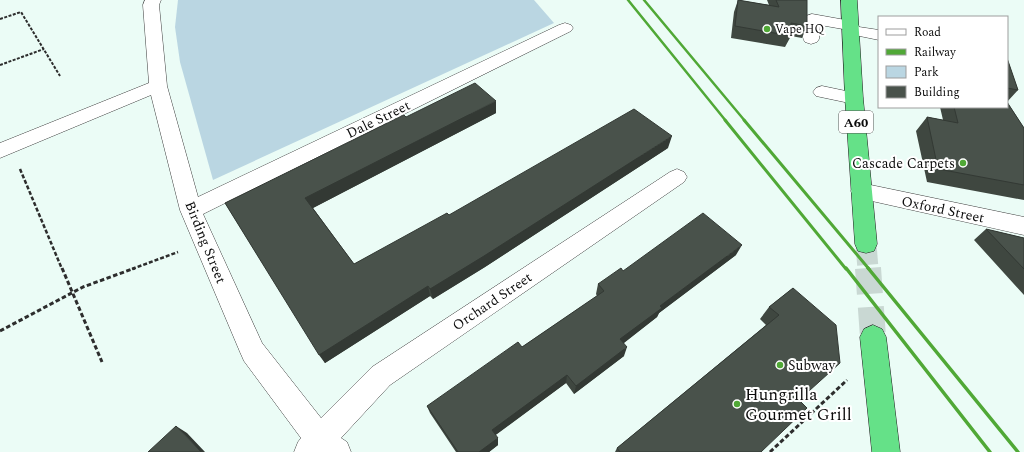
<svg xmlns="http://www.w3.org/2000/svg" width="1024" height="452" viewBox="0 0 1024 452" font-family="Spectral,serif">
<rect width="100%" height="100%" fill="#ebfcf6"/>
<path fill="#bad6e2" d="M178,0H534L554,23L213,180L180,62L175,27Z"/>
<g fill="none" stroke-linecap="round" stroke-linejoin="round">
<path stroke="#c9d8d3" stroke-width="21" stroke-dasharray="21 10" stroke-linecap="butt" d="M866,244L868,269"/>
<path stroke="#c9d8d3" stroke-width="26" stroke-dasharray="26 13" stroke-linecap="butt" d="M868,268L873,337"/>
<defs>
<path id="minor" d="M145,0H161L159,5L167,86L198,197L559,25L565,23L571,25L573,28L571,31L203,214L262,343L321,418L372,367L670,172L677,169L684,172L687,177L684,182L390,385L341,438L347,442L351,452H294L298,442L301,438L244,361L240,352L180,210L151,95L0,158V143L149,83L143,5Z
M812,14L851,21L857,23L859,27L879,30V40L845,33L843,29L820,25L819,39L817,42L811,44L805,42C801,37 802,22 806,16Z
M822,86L860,94L863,98L860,102L854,104L816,96L813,92L816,88Z
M861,183L1024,217V235L854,197L851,191L854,185Z"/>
<path id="highway" d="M841,0H857L863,98L877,244L874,251L866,253L858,251L855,244L845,98Z
M873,325L882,329L886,337L900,452H872L860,337L864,329Z"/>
</defs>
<use href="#minor" stroke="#3e3e3e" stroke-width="1"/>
<use href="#highway" stroke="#1c1c1c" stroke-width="1"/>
<path stroke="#2d2d2d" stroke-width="2" stroke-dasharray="3 1.5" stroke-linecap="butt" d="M0,19L21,12L60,76
M0,65L44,49"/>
<path stroke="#2d2d2d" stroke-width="2.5" stroke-dasharray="4 2" stroke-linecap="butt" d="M20,169L62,269
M132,269L178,252"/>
<path stroke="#2d2d2d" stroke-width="3" stroke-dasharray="4.5 2.5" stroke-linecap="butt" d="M62,268L102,362
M0,331L83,287L135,268
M770,452L847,380"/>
<use href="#minor" fill="#fff" fill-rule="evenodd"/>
<use href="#highway" fill="#65e188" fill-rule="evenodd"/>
<path stroke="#50a836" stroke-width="2.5" d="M628,0L726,121
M644,0L745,121"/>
<path stroke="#50a836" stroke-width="3" d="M725,120L846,269
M744,120L869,269"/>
<path stroke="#50a836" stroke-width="3.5" d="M846,268L990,452
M868,268L1018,452"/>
</g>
<path fill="#3f4740" d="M738,0L769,5L767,0H807V26L802,38L791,36L785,47L731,38L734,12Z
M1007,58L1018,90L1007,102L1024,128V200L927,182L916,131L927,117L943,120L940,107H1007Z
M496,113L313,208L354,264L449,215L668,148L485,267L433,299L430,296L325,363L225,203L406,117Z
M986,229L1024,238V295L974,240Z
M736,255L659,313L657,317L624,343V356L574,394L566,383L495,435L498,445L489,452H456L430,413L427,406L522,347L597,296L596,294L598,284L623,271Z
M793,288L799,400L761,452H615L617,448L766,325L760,319L769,307Z"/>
<path fill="#333934" d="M496,101V113L311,209L305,198Z
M672,136L668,148L485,267L433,299L430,289Z
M742,245L736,255L659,313L657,317L617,348L620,339L660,306Z
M428,286L430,296L325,363L319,355Z
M627,347L624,356L574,394L576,386Z
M567,375L566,383L493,437L492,430Z
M176,426L187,433L205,452H201Z
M498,438V445L489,452H479Z"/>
<path fill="#49524b" stroke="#333934" d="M738,0L779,7L776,0H807V26L791,23V36L735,26Z
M1007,58L1018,90L1007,88Z
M475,83L496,101L305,198L354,264L447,213L449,215L634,109L672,136L484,256L430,289L428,286L319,355L225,203L404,115L406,117Z
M1007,102L1024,128V185L938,169L927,117L958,123L954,107H1007Z
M703,213L742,245L660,306L662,308L620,339L627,347L576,386L567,375L492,430L498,438L479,452H458L427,406L518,342L522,347L604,291L598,284L621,268L623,271Z
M986,229L1024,238V269Z
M793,288L836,325L840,363L799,400L807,408L761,452H620L617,448L779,315L769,307Z
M176,426L201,452H148Z"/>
<g fill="#50a836" stroke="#fff" stroke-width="1.5">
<circle cx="767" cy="29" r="4"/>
<circle cx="963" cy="163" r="4"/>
<circle cx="780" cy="365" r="4"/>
<circle cx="737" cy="404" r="4"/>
</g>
<g text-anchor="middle" stroke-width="4" stroke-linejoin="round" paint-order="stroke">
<g font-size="12" fill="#0b0b0b" stroke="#fff" text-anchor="start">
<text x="775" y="33">Vape HQ</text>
</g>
<rect fill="#fff" stroke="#545454" stroke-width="1" x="839" y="111" width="34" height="22" rx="3"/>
<g font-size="13" font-weight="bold" fill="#0b0b0b">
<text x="856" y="127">A60</text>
</g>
<g font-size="14" fill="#0b0b0b" stroke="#fff">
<text transform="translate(378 119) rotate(-26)" y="5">Dale Street</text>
<text transform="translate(943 209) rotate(12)" y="5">Oxford Street</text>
<text transform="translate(206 242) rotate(68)" y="5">Birding Street</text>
<text transform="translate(492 301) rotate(-34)" y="5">Orchard Street</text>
</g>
<g font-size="14" fill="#0b0b0b" stroke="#fff" text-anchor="end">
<text x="955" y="168">Cascade Carpets</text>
<text x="788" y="370" text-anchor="start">Subway</text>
</g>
<g font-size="17" fill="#0b0b0b" stroke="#fff" text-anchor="start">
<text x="745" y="400">Hungrilla<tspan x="745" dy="20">Gourmet Grill</tspan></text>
</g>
</g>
<rect x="878" y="16" width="130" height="92" fill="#ffffff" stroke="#9d9d9d"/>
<rect x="886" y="29" width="20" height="6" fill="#ffffff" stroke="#9d9d9d"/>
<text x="914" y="36" font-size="12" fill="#0b0b0b">Road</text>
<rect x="886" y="49" width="20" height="6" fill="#50a836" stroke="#9d9d9d"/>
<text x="914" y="56" font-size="12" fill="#0b0b0b">Railway</text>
<rect x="886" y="66" width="20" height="12" fill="#bad6e2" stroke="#9d9d9d"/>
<text x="914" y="76" font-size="12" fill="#0b0b0b">Park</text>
<rect x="886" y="86" width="20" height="12" fill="#49524b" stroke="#9d9d9d"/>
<text x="914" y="96" font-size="12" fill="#0b0b0b">Building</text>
</svg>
